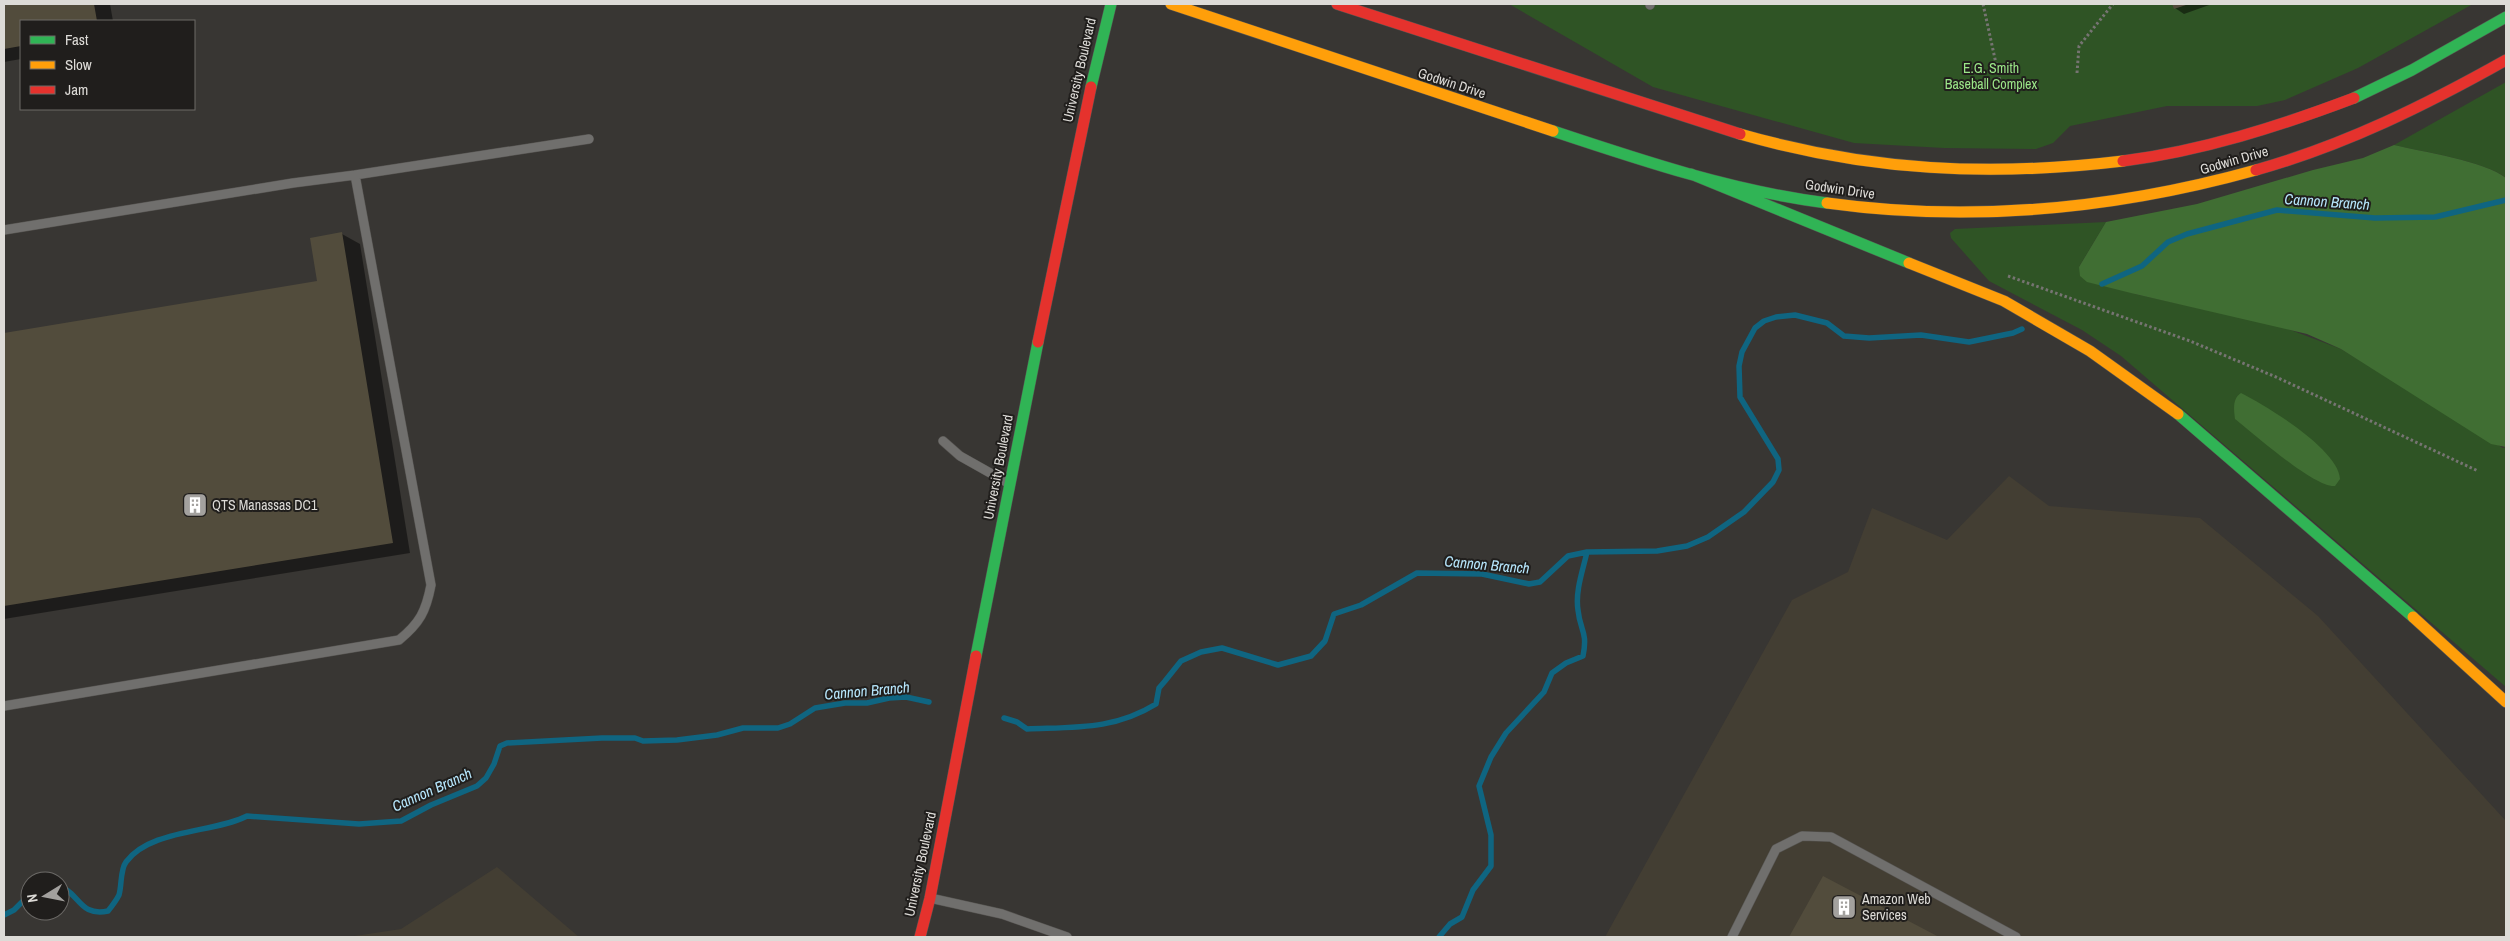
<svg xmlns="http://www.w3.org/2000/svg" width="2510" height="941" viewBox="0 0 2510 941" font-family="'Archivo Narrow',sans-serif">
<rect width="100%" height="100%" fill="#383633"/>
<path fill="#433e33" d="M2009,476L2049,506L2200,518L2318,616L2506,821V937H1605L1792,600L1848,572L1872,508L1947,540Z
M497,867L579,937H348L401,929Z"/>
<path fill="#2f5425" d="M1509,4H2473L2358,68L2285,100L2257,106H2167L2070,126L2053,143L2036,149L1944,148L1854,143L1653,87Z
M2506,82V178C2485,161 2423,152 2394,145Z
M2106,222L2079,267L2135,294L2283,327L2341,349L2503,448L2506,447V687L2121,356L2082,330L1989,281L1951,238L1950,233L1955,229Z"/>
<path fill="#406e33" d="M2394,145C2423,152 2485,161 2506,178V447L2491,444L2341,349L2307,334L2135,294L2087,282L2080,276L2079,267L2106,222L2197,204L2313,170L2363,158Z
M2241,393C2267,406 2339,450 2340,479L2335,486C2315,488 2254,434 2235,419C2234,410 2232,399 2241,393Z"/>
<path fill="#0007" d="M4,4H110L113,21H21V59L4,62Z
M2173,4H2212L2184,14L2175,8Z
M342,234L360,244L410,553L4,619V334L319,282Z
M1823,878L1937,937H1791Z"/>
<g fill="none" stroke-linecap="round" stroke-linejoin="round">
<path stroke="#0f6581" stroke-width="5.5" d="M2102,284L2142,266L2168,242L2187,234L2277,210L2375,218L2435,217L2506,200
M1004,718L1017,722L1027,729C1075,727 1114,730 1156,704L1159,688L1165,681L1181,661L1201,652L1222,648L1278,665L1311,656L1325,641L1334,614L1361,605L1417,573L1482,574L1529,584L1540,582L1568,556L1587,552L1657,551L1687,546L1708,537L1744,512L1773,482L1779,470L1778,459L1740,397L1739,366L1742,352L1755,328L1764,321L1776,317L1795,315L1827,323L1844,336L1869,338L1921,335L1969,342L2013,333L2022,329
M60,887C80,893 79,917 108,911C112,906 116,901 119,895C122,885 120,870 126,862C150,829 214,833 247,816L359,824L401,821L431,805L477,786L486,778L494,764L500,746L507,743L602,738H635L643,741L677,740L717,735L743,728H778L790,724L815,708L845,703H867L889,698L906,697L929,702
M4,915L14,910L30,894
M1439,937L1450,924L1462,917L1473,890L1491,866V835L1479,786L1491,757L1506,733L1544,692L1552,673L1566,663L1583,656C1588,631 1580,631 1578,610C1575,591 1583,570 1587,552"/>
</g>
<path fill="#524c3c" d="M4,4H94L97,21H21V46L4,49Z
M2172,4H2189L2174,9Z
M342,232L393,543L4,606V333L317,281L310,238Z
M1823,876L1939,937H1789Z"/>
<g fill="none" stroke-linecap="round" stroke-linejoin="round">
<defs>
<path id="lane" d="M1650,5V4
M355,175L589,139
M4,230L293,183L355,175L431,585C426,611 420,623 399,640L4,706
M943,441L960,456L1008,483
M930,898L1002,914L1067,937
M1732,937L1776,849L1802,836L1831,837L2016,937"/>
<path id="fast" d="M1091,87L1111,4
M2354,98L2412,70L2506,17
M1553,131C1643,161 1733,191 1827,203
M1691,174L1909,263
M2178,414L2413,617
M976,656L1038,342"/>
<path id="slow" d="M1171,4L1553,131
M1740,134C1869,171 1990,177 2123,161
M1827,203C1972,223 2116,209 2256,170
M1909,263L2004,301L2090,351L2178,414
M2413,617L2506,702"/>
<path id="jam" d="M1337,4L1740,134
M2123,161C2202,151 2280,126 2354,98
M2256,170C2345,145 2426,105 2506,60
M1038,342L1091,87
M920,937L930,898L976,656"/>
</defs>
<use href="#lane" stroke="#555350" stroke-width="10"/>
<use href="#fast" stroke="#555350" stroke-width="12"/>
<use href="#slow" stroke="#555350" stroke-width="12"/>
<use href="#jam" stroke="#555350" stroke-width="12"/>
<path stroke="#767472" stroke-width="3" stroke-dasharray="2.5 2.5" stroke-linecap="butt" d="M1983,4L2002,91
M2077,73L2079,46L2113,4
M2008,276L2190,341L2276,377L2478,471"/>
<use href="#lane" stroke="#706f6d" stroke-width="9"/>
<use href="#fast" stroke="#30b455" stroke-width="11"/>
<use href="#slow" stroke="#ff9f0a" stroke-width="11"/>
<use href="#jam" stroke="#e5322d" stroke-width="11"/>
</g>
<defs>
<symbol id="building-square" viewBox="-11 -11 22 22"><rect x="-9" y="-9" width="18" height="18" rx="4" fill="#a3a19e" stroke="#201e1c"/><path d="M-4-6H4V6H1V3H-1V6H-4ZM-2.5-4.3h1.7v1.8h-1.7ZM.8-4.3h1.7v1.8H.8ZM-2.5-1h1.7V.8h-1.7ZM.8-1h1.7V.8H.8Z" fill="#fff"/></symbol>
</defs>
<g fill-rule="evenodd">
<use href="#building-square" x="181" y="491" width="28" height="28"/>
<use href="#building-square" x="1830" y="893" width="28" height="28"/>
</g>
<g text-anchor="middle" stroke-width="4" stroke-linejoin="round" paint-order="stroke">
<g font-size="14" fill="#9be688" stroke="#201e1c">
<text x="1991" y="73">E.G. Smith<tspan x="1991" dy="16">Baseball Complex</tspan></text>
</g>
<g font-size="14" fill="#dddbd7" stroke="#201e1c">
<text transform="translate(1079 70) rotate(-77)" y="5">University Boulevard</text>
<text transform="translate(1452 83) rotate(18)" y="5">Godwin Drive</text>
<text transform="translate(2234 160) rotate(-16)" y="5">Godwin Drive</text>
<text transform="translate(1840 189) rotate(8)" y="5">Godwin Drive</text>
<text transform="translate(998 467) rotate(-79)" y="5">University Boulevard</text>
<text transform="translate(920 864) rotate(-78)" y="5">University Boulevard</text>
</g>
<g font-size="14" fill="#dddbd7" stroke="#201e1c" text-anchor="start">
<text x="212" y="510">QTS Manassas DC1</text>
<text x="1862" y="904">Amazon Web<tspan x="1862" dy="16">Services</tspan></text>
</g>
<g font-size="15" font-style="italic" fill="#b6e6fc" stroke="#201e1c">
<text transform="translate(2327 202) rotate(4)" y="5">Cannon Branch</text>
<text transform="translate(1487 565) rotate(5)" y="5">Cannon Branch</text>
<text transform="translate(867 691) rotate(-5)" y="5">Cannon Branch</text>
<text transform="translate(432 790) rotate(-24)" y="5">Cannon Branch</text>
</g>
</g>
<rect width="2510" height="941" fill="none" stroke="#dddbd7" stroke-width="10"/>
<rect x="20" y="20" width="175" height="90" fill="#201e1c" stroke="#6c6a67"/>
<rect x="30" y="36" width="25" height="8" fill="#30b455" stroke="#6c6a67"/>
<text x="65" y="45" font-size="15" fill="#dddbd7">Fast</text>
<rect x="30" y="61" width="25" height="8" fill="#ff9f0a" stroke="#6c6a67"/>
<text x="65" y="70" font-size="15" fill="#dddbd7">Slow</text>
<rect x="30" y="86" width="25" height="8" fill="#e5322d" stroke="#6c6a67"/>
<text x="65" y="95" font-size="15" fill="#dddbd7">Jam</text>
<g transform="translate(45 896) rotate(260)"><circle r="24" fill="#201e1c" stroke="#6c6a67"/>
<path d="M0-4L9 19L0 12L-9 19Z" fill="#a3a19e"/>
<text y="-8" font-size="14" font-weight="bold" text-anchor="middle" fill="#dddbd7">N</text>
</g>
</svg>
